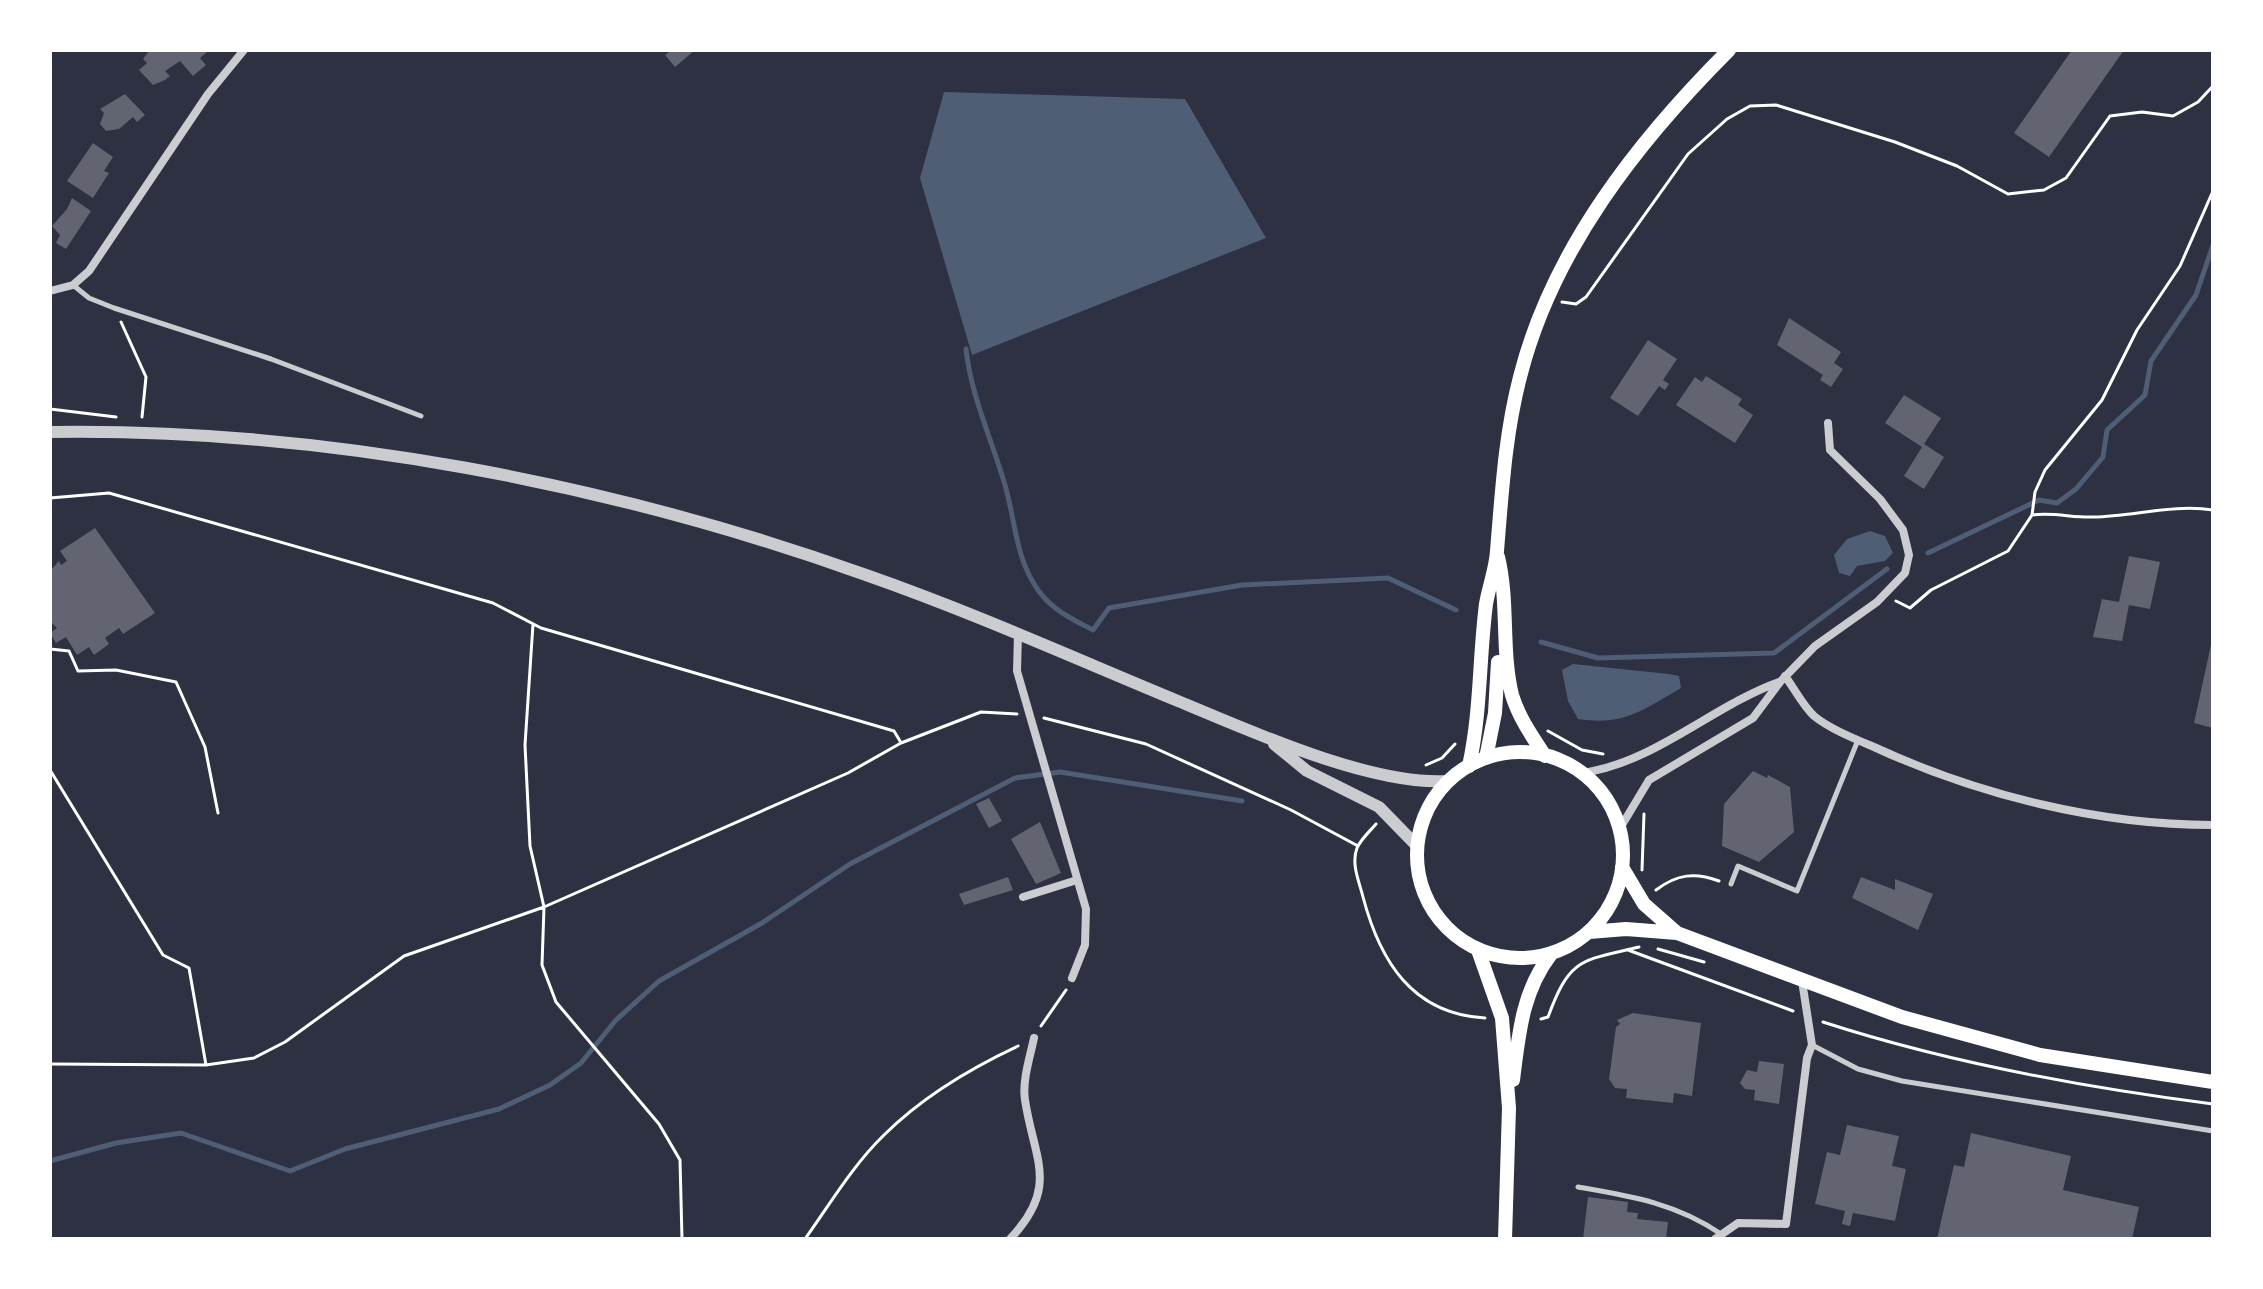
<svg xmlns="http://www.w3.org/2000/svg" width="2263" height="1289" viewBox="0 0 2263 1289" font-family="Ubuntu,sans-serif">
<rect width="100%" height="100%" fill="#2d3142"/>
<path fill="#4f5d75" d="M944,92L1185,99L1266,238L972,355L920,178Z
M1870,531L1885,536L1893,553L1885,561L1857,566L1850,576L1839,573L1834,555L1847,539Z
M1573,664L1669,674L1679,676L1681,688C1643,710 1624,726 1578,719L1568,701L1562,670Z"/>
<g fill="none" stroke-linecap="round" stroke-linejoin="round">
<path stroke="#4f5d75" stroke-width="5" d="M966,349C971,396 992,440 1005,485C1016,523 1015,557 1038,590C1052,610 1072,619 1093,630L1109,608L1242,585L1388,578L1456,610
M1928,553L2039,500L2057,503L2076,489L2103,457L2107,430L2145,395L2151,361L2196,295L2213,245
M1541,642L1598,658L1774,653L1887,569
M50,1161L116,1143L181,1133L290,1171L345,1149L499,1109L550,1085L581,1063L616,1020L659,981L762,923L850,864L1015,778L1060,772L1242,801"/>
</g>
<path fill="#626471" d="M150,50H209L200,58L206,65L193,76L180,61L165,71L170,76L165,80L153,85L139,70L147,63L143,59Z
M672,50H695L675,67L665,55Z
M2072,50H2124L2049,157L2014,133Z
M125,94L145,115L137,122L133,117L119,129L106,131L100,124L104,113L100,109Z
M93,143L113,157L104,171L109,173L93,198L67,181Z
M72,198L91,211L66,249L56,243L60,235L52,226L67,209Z
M1789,318L1841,352L1834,363L1843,369L1831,387L1820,380L1823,375L1777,345Z
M1648,340L1677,359L1663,380L1669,384L1665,390L1659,386L1638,416L1610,398Z
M1706,376L1742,399L1738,405L1753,415L1735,443L1676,405L1695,377L1702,382Z
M1904,395L1941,418L1924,444L1944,457L1924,489L1904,476L1922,447L1885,423Z
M95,528L155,613L123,634L119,628L105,638L109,644L94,655L89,647L77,655L66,637L56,643L50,633L57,628L50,621V571L59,561L61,565L67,561L60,551Z
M2129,556L2160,562L2150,609L2129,605L2122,641L2093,637L2102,599L2119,602Z
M2212,640H2213V728L2194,723Z
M1753,771L1767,778L1768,775L1790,787L1794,832L1759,862L1722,846L1724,804Z
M989,798L1002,821L989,828L976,804Z
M1040,822L1061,873L1036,884L1011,839Z
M1008,877L1013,890L964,905L959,894Z
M1861,877L1895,890V879L1933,894L1918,930L1852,898Z
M1633,1013L1701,1023L1692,1096L1674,1093L1673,1103L1626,1098L1627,1089L1615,1088L1609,1079L1616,1027L1620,1024L1617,1020Z
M1759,1061L1784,1064L1779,1104L1754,1100L1755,1090L1745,1089L1740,1083L1747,1070L1757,1072Z
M1847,1125L1899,1136L1892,1166L1906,1169L1895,1221L1853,1213L1850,1226L1842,1224L1845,1211L1815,1204L1827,1152L1840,1155Z
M1971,1133L2071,1156L2063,1190L2139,1207L2132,1239H1937L1954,1165L1964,1167Z
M1588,1197L1628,1202L1627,1212L1638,1213L1637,1219L1668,1222L1666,1239H1583Z"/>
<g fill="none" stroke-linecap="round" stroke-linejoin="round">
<path stroke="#fff" stroke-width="3" d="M1562,302L1576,304L1586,297L1688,154L1727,119L1750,106L1776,105L1895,142L1957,166L2008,194L2044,190L2066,178L2110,116L2142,112L2173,116L2198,102L2213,86
M121,322L146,377L142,417
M50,409L116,417
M50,498L109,493L493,603L541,628L894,731L900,741
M2032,515C2054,512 2073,518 2094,517C2134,516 2174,504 2213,510
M1896,601L1910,608L1931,590L2008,551L2032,515L2035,492L2045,470L2102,400L2137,330L2180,266L2213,191
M533,624L525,745L530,846L544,907L542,965L556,1002L659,1124L680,1160L682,1239
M50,649L69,651L78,671L116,670L176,682L205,747L218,813
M1044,718L1146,744L1291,810L1358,846
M1548,731L1582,750L1603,754
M1426,765L1442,758L1455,744
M50,770L163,955L189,968L206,1065L254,1058L285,1042L404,956L544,907L848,773L901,743L981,712L1017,714
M1376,824C1370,831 1361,839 1357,848C1351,864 1359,881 1363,897C1380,961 1412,1014 1485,1018
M1642,870L1644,814
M1656,890C1677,874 1695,872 1719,881
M1658,949L1704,962
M1628,950L1793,1011
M1541,1019L1548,1017C1570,957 1581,961 1639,947
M1823,1022C1949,1063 2081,1087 2213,1104
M1041,1026L1066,990
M50,1064L206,1065
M805,1239C830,1204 853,1165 884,1135C921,1098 971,1068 1018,1046"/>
<path stroke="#caccd0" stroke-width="5" d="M73,285L89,298L114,308L271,359L421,416
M1731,884L1738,866L1797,891L1858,740
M1812,1045L1858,1069L1902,1081L2213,1131
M1578,1187C1630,1196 1676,1203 1721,1234"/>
<path stroke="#caccd0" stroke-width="8" d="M50,291L73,285L89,271L208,94L244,50
M1018,634L1017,671L1086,909L1085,945L1072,978
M1785,676C1794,688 1803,706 1814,716C1830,729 1855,739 1874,747C1978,795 2099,825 2213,825
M1581,773C1653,764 1712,706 1779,682
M1619,830L1649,780L1753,718L1780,682L1815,646L1877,602L1905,573L1909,555L1903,530L1880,499L1830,450L1828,423
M1023,897L1077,880
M1010,1239C1060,1186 1034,1160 1025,1100C1022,1081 1030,1057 1034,1038
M1715,1239L1738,1223L1786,1224L1807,1058L1812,1045L1802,981"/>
<path stroke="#caccd0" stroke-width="12" d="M50,432C323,428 609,483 866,575C972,612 1074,658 1178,701C1250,731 1371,786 1448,781
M1274,744L1307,771L1379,807L1417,846"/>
<path stroke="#fff" stroke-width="14" d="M1498,557C1509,603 1501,650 1512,695C1519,718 1532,736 1545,756
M1417 855a103 103 0 1 1 206 0a103 103 0 1 1-206 0Z
M1486,758L1495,713L1498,662
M1469,766C1481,712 1479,659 1486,604C1489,586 1496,569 1497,551C1502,491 1505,435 1520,377C1552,250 1638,141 1729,50
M1622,867L1644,904L1677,933
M1589,932L1626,929L1677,933L1902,1017L2040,1055L2213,1082
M1478,950L1502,1018L1509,1108L1505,1239
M1513,1080C1519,1033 1522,992 1551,954"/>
</g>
<rect width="2263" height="1289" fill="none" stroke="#ffffff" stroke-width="104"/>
</svg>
